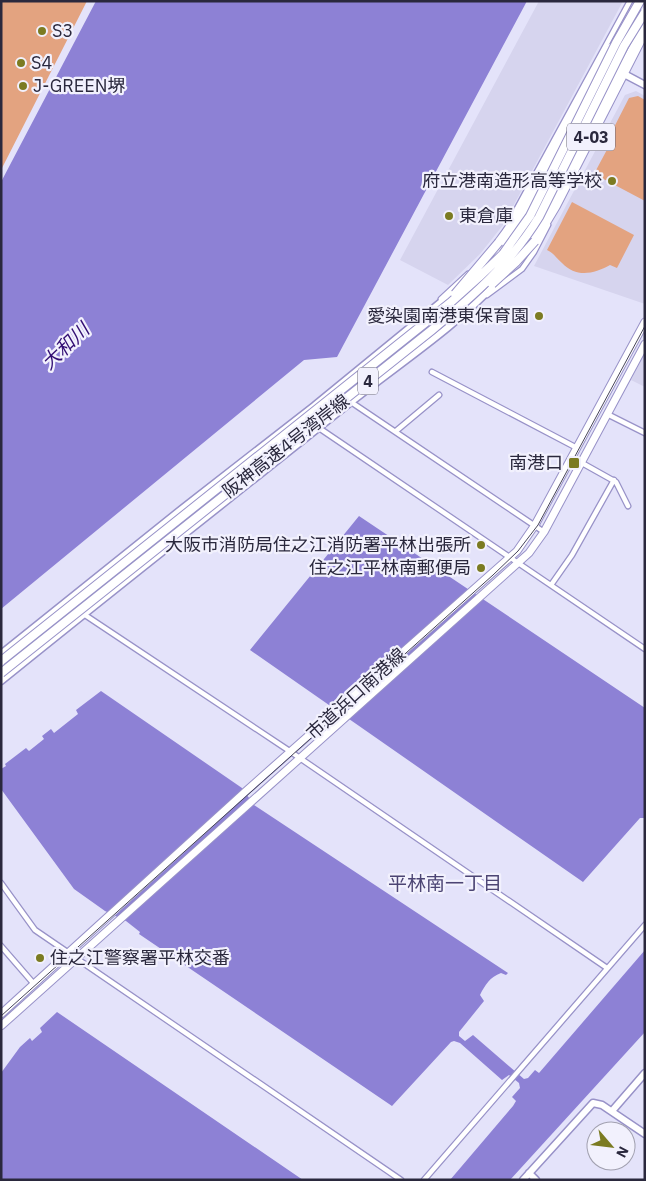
<svg xmlns="http://www.w3.org/2000/svg" width="646" height="1181" viewBox="0 0 646 1181" font-family="'IBM Plex Sans','Noto Sans JP',sans-serif">
<rect width="100%" height="100%" fill="#e4e3fa"/>
<path fill="#d6d4ee" d="M539,1H623L503,225L480,254L448,285L400,260Z
M636,91L645,96V304L534,266L625,95Z
M645,353V387L631,380Z"/>
<path fill="#e3a380" d="M1,1H87L1,170Z
M638,96L645,100V201L594,174L610,144L607,141L629,98Z
M572,202L634,235L617,268L610,265C594,274 576,278 562,263C555,257 555,254 547,250Z"/>
<path fill="#8d81d5" d="M96,1H527L337,357L304,360L1,609V182Z
M359,516L645,708V818H640L583,882L250,650Z
M101,691L242,788L254,805L508,973L506,975L501,973C490,977 485,985 480,995L484,1001L459,1032V1036L465,1041L473,1035L524,1079L528,1078L535,1070L539,1073L645,950V1032L510,1180H450L513,1106L516,1101L512,1097L520,1088L519,1083L509,1075L502,1080L460,1043L454,1041L451,1042L392,1106L139,934L140,932L126,921L105,911L74,889L1,789V769L6,766L5,764L26,748L29,751L44,739L42,736L51,729L54,733L78,714L76,710Z
M57,1012L303,1180H1V1073L20,1047L30,1038L32,1041L42,1032L40,1028Z"/>
<g fill="none" stroke-linecap="round" stroke-linejoin="round">
<defs>
<path id="street" d="M514,214L630,1
M487,295L522,269L534,252L548,225
M441,299L468,274
M432,372L577,448
M351,402L544,532
M313,412L319,428L645,649
M607,414L645,433
M396,431L439,395
M582,463L616,482L628,506
M551,585L572,555L614,480
M74,601L85,615L291,752L607,968
M1,883L35,930L401,1180
M1,946L34,984
M424,1180L645,925"/>
<path id="secondary" d="M626,75L645,85
M525,247L553,202L586,134L645,24
M488,260C520,227 540,187 560,147
M1,654L183,508L314,406L457,289
M1,681C117,587 234,495 351,402C400,363 454,328 497,282
M612,1111L645,1073
M529,1173L536,1180
M523,1180L593,1103L602,1105L645,1134"/>
<path id="primary" d="M1,1014L246,791L517,551L535,525L645,322
M1,1026L529,553L544,532L645,344"/>
<path id="highway" d="M535,241L556,206L645,32
M499,242C544,182 570,111 611,48"/>
</defs>
<use href="#street" stroke="#9892c8" stroke-width="7"/>
<use href="#secondary" stroke="#9892c8" stroke-width="9"/>
<use href="#primary" stroke="#9892c8" stroke-width="9"/>
<use href="#highway" stroke="#9892c8" stroke-width="10"/>
<use href="#street" stroke="#fff" stroke-width="4.5"/>
<use href="#secondary" stroke="#fff" stroke-width="6"/>
<use href="#primary" stroke="#fff" stroke-width="7"/>
<use href="#highway" stroke="#fff" stroke-width="8"/>
<path stroke="#47455a" stroke-width="1" d="M1,1016L493,575L518,551L538,525L645,326"/>
<defs>
<path id="highway-bridge" d="M492,284L516,262L535,241
M455,294L499,242
M1,661L450,303L479,277L503,254L530,216L616,43L640,1
M1,673L432,330C473,296 511,263 539,217L624,46L645,12"/>
</defs>
<use href="#highway-bridge" stroke="#9892c8" stroke-width="10" stroke-linecap="butt"/>
<use href="#highway-bridge" stroke="#fff" stroke-width="8"/>
</g>
<g fill="#7b7b22" stroke="#f2f1fd" stroke-width="2">
<circle cx="42" cy="31" r="5"/>
<circle cx="21" cy="63" r="5"/>
<circle cx="23" cy="86" r="5"/>
<circle cx="612" cy="181" r="5"/>
<circle cx="449" cy="216" r="5"/>
<circle cx="539" cy="316" r="5"/>
<rect x="568" y="457" width="12" height="12" rx="2.5"/>
<circle cx="481" cy="545" r="5"/>
<circle cx="481" cy="568" r="5"/>
<circle cx="40" cy="958" r="5"/>
</g>
<g text-anchor="middle" stroke-width="4.5" stroke-linejoin="round" paint-order="stroke">
<g fill="#f2f1fd" stroke="#666477" stroke-width="1">
<rect x="567" y="123.5" width="48" height="27" rx="4"/>
<rect x="358" y="367.5" width="20" height="27" rx="4"/>
</g>
<g font-size="16" font-weight="bold" fill="#2a283d">
<text x="591" y="143">4-03</text>
<text x="368" y="387">4</text>
</g>
<g font-size="18" fill="#2a283d" stroke="#f2f1fd" text-anchor="start">
<text x="52" y="37">S3</text>
<text x="31" y="69">S4</text>
<text x="33" y="92">J-GREEN堺</text>
<text x="602" y="187" text-anchor="end">府立港南造形高等学校</text>
<text x="459" y="222">東倉庫</text>
<text x="529" y="322" text-anchor="end">愛染園南港東保育園</text>
<text x="563" y="469" text-anchor="end">南港口</text>
<text x="471" y="551" text-anchor="end">大阪市消防局住之江消防署平林出張所</text>
<text x="471" y="574" text-anchor="end">住之江平林南郵便局</text>
<text x="50" y="964">住之江警察署平林交番</text>
</g>
<g font-size="18" fill="#2a283d" stroke="#f2f1fd">
<text transform="translate(286 446) rotate(-38)" y="6">阪神高速4号湾岸線</text>
<text transform="translate(356 694) rotate(-42)" y="6">市道浜口南港線</text>
</g>
<g font-size="19" font-style="italic" fill="#320e73" stroke="#f2f1fd">
<text transform="translate(65 346) rotate(-44)" y="7">大和川</text>
</g>
<g font-size="19" fill="#4c4574" stroke="#f2f1fd">
<text x="445" y="890">平林南一丁目</text>
</g>
</g>
<rect width="646" height="1181" fill="none" stroke="#2a283d" stroke-width="5"/>
<g transform="translate(611 1146) rotate(118)"><circle r="24" fill="#f2f1fd" stroke="#a2a1b0"/>
<path d="M0-4L9 19L0 12L-9 19Z" fill="#7b7b22"/>
<text y="-8" font-size="14" font-weight="bold" text-anchor="middle" fill="#2a283d">N</text>
</g>
</svg>
